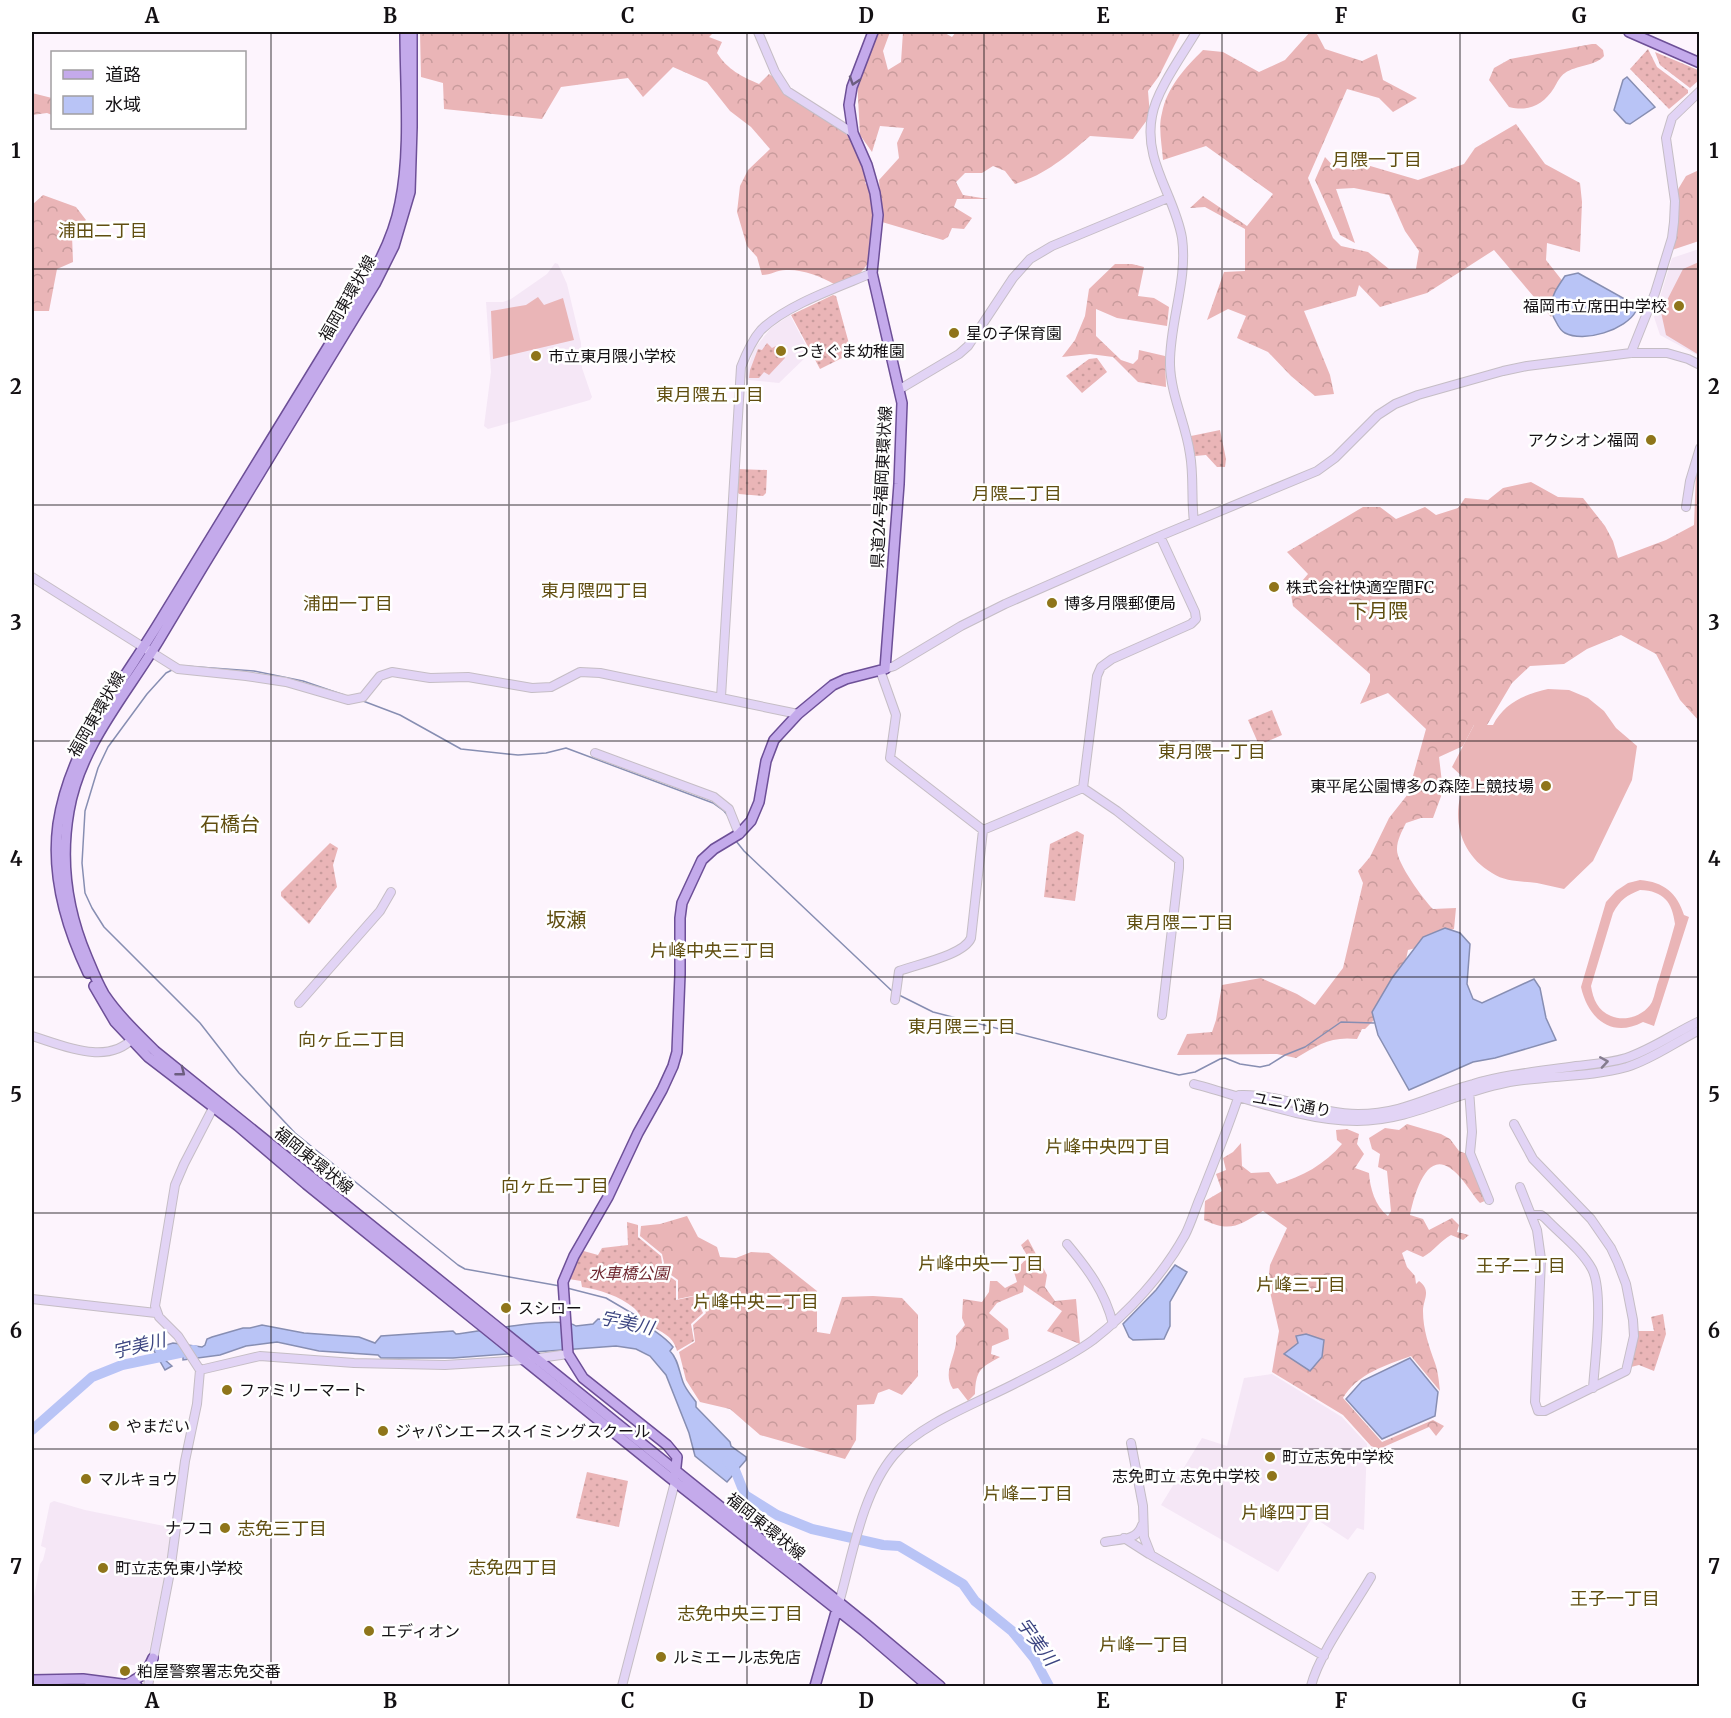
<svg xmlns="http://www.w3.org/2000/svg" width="1731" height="1718" viewBox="0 0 1731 1718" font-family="Merriweather,'Noto Sans JP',serif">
<defs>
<pattern id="grass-dots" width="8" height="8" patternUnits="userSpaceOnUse" patternTransform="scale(1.5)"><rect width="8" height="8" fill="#eab5b7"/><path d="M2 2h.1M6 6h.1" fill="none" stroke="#c89b9c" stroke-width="1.8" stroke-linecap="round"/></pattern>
<pattern id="forest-crowns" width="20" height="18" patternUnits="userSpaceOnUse" patternTransform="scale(1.5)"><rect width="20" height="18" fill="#eab5b7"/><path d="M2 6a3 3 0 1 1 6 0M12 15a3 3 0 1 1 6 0" fill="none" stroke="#c89b9c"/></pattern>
</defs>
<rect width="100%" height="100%" fill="#fdf4fd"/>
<path fill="#f5e7f6" d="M1699,249V356L1660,335L1654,317L1672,258Z
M555,263L558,264L567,284L581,343L582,368L592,397L590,400L488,429L484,426L491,372L486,302H503L511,299L547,274Z
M790,315L810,353L779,383L748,380L745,377L754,349L771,328Z
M1272,1374L1342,1417L1367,1444L1364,1530L1357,1528L1348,1540L1313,1517L1278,1572L1161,1505L1202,1438L1227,1446L1244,1378Z
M54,1501L85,1510L174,1528L146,1667L119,1663L117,1676L113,1679L78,1673L32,1674V1607L40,1564L43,1560L46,1548L41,1546L50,1503Z"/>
<path fill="url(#grass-dots)" d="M1648,49L1657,67L1688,90V93L1669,109L1630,69Z
M1655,52L1698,70L1699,80L1690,88L1660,65Z
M833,295L836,296L851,351L848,355L820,369L791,315Z
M767,343L772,348L776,346L785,358L769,375L764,372L759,378H749L750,370L758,349L762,350Z
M1097,358L1107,372L1082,393L1066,376L1089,359Z
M1220,430L1226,459L1225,467H1217L1206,455L1195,456L1191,436Z
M737,469L767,470L766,493L763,496L739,494L737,491Z
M1272,710L1282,735L1259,745L1248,720Z
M1077,831L1084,835L1075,901L1044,897L1050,844Z
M330,843L338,848L333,865L337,887L309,924L281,896V892Z
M627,1222L638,1225V1237L661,1256L662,1263L658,1275L666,1274L676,1281V1300L695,1296L703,1313L691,1324L694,1341L677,1351C673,1334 658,1331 646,1323C641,1319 639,1312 634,1308C619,1296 601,1290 582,1287L581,1281L569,1279L580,1250L598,1255L602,1248L628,1245Z
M1663,1314L1666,1334L1654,1371L1639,1365L1631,1367L1636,1331H1654L1651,1317Z
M587,1472L628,1481L619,1527L576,1518Z"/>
<path fill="url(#forest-crowns)" d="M420,32H714L709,37L722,42L717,53C728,70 741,76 759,84L769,74L861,141L873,168L865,183L877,192L874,256L858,276L834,284C820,276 802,269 786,270C777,270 771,275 762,275L757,257L747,246L737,212L740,186L748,170L770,149L751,127L730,111L707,82L673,67L643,97L628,78L561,87L542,119L444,109L443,83L421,77Z
M876,32H890L883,51L888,70L901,62L903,32H943L952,37L956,32H1181L1159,76L1148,91L1150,116L1133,139L1090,136C1067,156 1045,175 1015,184L1005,171L993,166L982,173H965L956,182L963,195L988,199H957L954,207L972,218L964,229L952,228L948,237L943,240L882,222L879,180L899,158L897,143L904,128L880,126L872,152L860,135L857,79Z
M1310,32H1316L1325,49L1362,61L1377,54L1383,80L1417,98L1393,112L1379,98L1347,89L1308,178L1333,238L1341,246L1368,252L1389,269H1416L1419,251L1405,231L1389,195L1354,188L1336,189L1355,243L1340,235L1315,180L1325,157L1335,168L1356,170L1360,163L1418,180L1464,164L1475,148L1516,124L1545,164L1580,183L1582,202L1580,252L1547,243L1546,260L1568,288L1551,317L1494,250L1427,293L1380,307L1359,285L1356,296L1304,311L1330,375L1334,394L1315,396L1291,376L1268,352L1237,338L1246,316L1228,309L1207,320L1224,272L1245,271V229L1205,207L1190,208L1203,196L1247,226L1273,194L1206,146L1163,160C1162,145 1158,127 1162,113C1167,87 1185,68 1203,50L1223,52L1259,72L1285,60Z
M1592,44H1596L1603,50L1604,56C1596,66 1576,65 1565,73C1560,76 1557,83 1554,88C1543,105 1529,112 1509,107L1489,80L1494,68L1510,59Z
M32,93L52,98V115L47,113L32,115Z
M1699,170V241L1672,250L1679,219L1677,191L1686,176Z
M43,195L76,207L86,220L72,235L73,262L57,269L49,311H32V205Z
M1115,264H1132L1144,267L1138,296L1154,298L1169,307L1167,326L1117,318L1096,309V336L1121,360L1133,364L1138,359L1139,350L1165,356L1166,387L1138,382L1113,357L1090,354L1062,357L1075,340L1085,316L1089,289Z
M1699,463L1698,476L1700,480L1699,721L1680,700L1656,654L1621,635L1587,649L1564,664L1530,666L1512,683L1487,725H1474L1463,746L1439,757L1443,791L1433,818H1421L1406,823C1402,831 1397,840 1397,849C1396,862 1423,899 1433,909L1456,908L1454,929L1432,936L1420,947L1408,950L1403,974L1377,1017L1365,1029H1362L1357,1039C1330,1036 1318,1045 1296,1058L1277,1054L1177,1055L1187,1034L1212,1032L1216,1020L1222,985L1261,978L1297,994L1315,1005L1343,968L1363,883L1358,871L1370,857L1389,818L1408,794L1426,729L1388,693L1360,704L1370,682V674L1293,606L1291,594L1308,574L1287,552L1363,507H1380L1396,519L1425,507L1436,515L1458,508L1465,498L1488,500L1503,488L1531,482L1558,497L1583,498L1605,526L1613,541L1618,558L1666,540L1694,525L1696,473Z
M1407,1124L1441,1134L1450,1139L1459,1151L1475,1157L1487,1200L1480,1203C1469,1191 1460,1171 1444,1165C1423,1158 1413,1201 1410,1215L1423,1219L1429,1230L1452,1218L1459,1225L1457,1232L1469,1235L1463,1240L1451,1235C1440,1241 1434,1251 1423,1257L1407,1250L1402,1253L1407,1267L1415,1276L1416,1284L1419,1281C1432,1291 1423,1299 1423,1311C1423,1330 1429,1346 1435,1363C1438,1371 1439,1382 1440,1391L1411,1356C1386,1365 1357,1374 1343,1398L1382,1442L1433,1420L1444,1426L1436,1436L1429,1427L1379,1449L1371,1446L1343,1415L1272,1372L1279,1331L1268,1283L1270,1265L1287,1228L1263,1211C1239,1225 1231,1233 1204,1220L1205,1201L1222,1191L1216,1174L1226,1170L1223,1158L1233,1152L1241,1143L1242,1166L1251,1173L1269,1172L1277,1184C1302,1177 1325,1164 1342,1144L1337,1140L1336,1130L1347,1129L1359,1134L1357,1144L1364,1154L1355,1168L1369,1173C1370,1188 1375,1206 1388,1216L1391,1211L1387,1171L1378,1167L1380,1154L1372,1149L1369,1138L1385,1128L1399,1130Z
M687,1216L698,1237L717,1247L720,1257L736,1258L751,1252L769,1253L817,1291V1332L830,1334L842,1297L873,1296L902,1298L918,1315V1376L902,1395L889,1389L878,1393L874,1404L857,1405L856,1440L845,1459L760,1435L730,1409L700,1402L686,1380L679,1352L695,1342L693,1325L706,1313L697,1295L678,1299V1280L667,1272L659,1274L664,1263L662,1254L640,1236L641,1226L660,1224Z
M1028,1239L1047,1275L1045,1287L1055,1301L1076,1299L1080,1344L1047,1331L1062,1311L1024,1285L1023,1292L997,1303L989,1313L1008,1329L1009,1339L992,1346L991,1354L1000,1357C980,1368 976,1370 975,1394L968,1401L958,1388L953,1389C941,1371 958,1355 956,1336L965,1325L962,1318L963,1299L982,1302L989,1292L990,1281H997L1005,1288L1017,1282L1014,1272L1028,1257L1021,1245Z"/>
<path fill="#eab5b7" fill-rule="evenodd" d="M1699,262V355L1666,335L1661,312L1683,269Z
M538,297L544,305L563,298L574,340L493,359L491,311L526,305Z
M1548,689L1569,690L1588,698L1604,711L1616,728L1637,746L1632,780L1593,861L1564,889C1555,887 1546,885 1537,883C1521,881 1505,882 1492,873C1458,853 1450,814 1466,780L1452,767L1474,725H1493C1504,703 1525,694 1548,689Z
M1640,880C1664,882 1677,893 1684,915L1689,917L1654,1026L1643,1022C1611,1039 1588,1018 1581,987L1606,902L1616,891L1628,883ZM1640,890C1664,891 1672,902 1675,924C1670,943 1664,961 1659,979C1656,986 1655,995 1652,1002C1644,1016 1625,1022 1611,1016C1598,1011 1593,999 1591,986L1613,913C1620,900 1627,895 1640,890Z"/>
<path fill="#b9c4f6" stroke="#878eb2" stroke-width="1.5" d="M1627,77L1655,107L1630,124L1626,123L1614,110L1623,80Z
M1578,273L1632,303L1636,311C1626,330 1584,343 1565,333C1559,330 1557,323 1554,318C1552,313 1550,310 1551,305C1552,294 1559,285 1565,276Z
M1445,928L1460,933L1470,944L1467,984L1473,999L1482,1003L1534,979L1540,988L1546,1018L1556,1040L1495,1058L1473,1062L1409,1090L1378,1035L1372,1012L1392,978L1423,937Z
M1175,1265L1187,1272L1170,1302V1326L1164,1339L1133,1340L1129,1337L1123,1324L1156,1290Z
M640,1318C649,1330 663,1334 673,1347L670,1351C678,1359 679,1371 683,1382C686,1390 691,1395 696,1402V1407L730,1442L731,1446L746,1457V1460L727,1482L695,1456L689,1433L666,1375L650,1356L636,1349L616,1346L453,1358H381L378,1355L319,1351L277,1342L246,1346L220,1355L183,1360V1354L179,1352L167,1354L164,1359L172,1366L165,1370L153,1349L173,1343L202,1347L205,1345L207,1339L212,1337L243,1328H250L262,1325L304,1333L359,1337L375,1343L381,1336L453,1331L456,1334C477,1332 561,1315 576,1326L593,1324L598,1319L633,1322L634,1319Z
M1306,1334L1324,1340L1322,1357L1310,1371L1284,1354L1298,1343L1296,1336Z
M1410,1358L1438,1392L1435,1416L1382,1439L1346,1399L1362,1381Z"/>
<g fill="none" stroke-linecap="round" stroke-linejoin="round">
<path stroke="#878eb2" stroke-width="1.5" d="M184,666L254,671L303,681L344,695
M174,669L166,673L147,694L108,747L98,768L85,811L82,863L85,893L92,908L104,927L200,1023L239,1073L295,1133L458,1265L465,1269L560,1286
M363,701L400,715L461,749L518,755L546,753L566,748L713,803L724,811L728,816
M736,841L744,851L892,991
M899,995L933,1012L1179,1075L1195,1072L1220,1059L1225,1058L1240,1064L1260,1067L1269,1065L1285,1055L1305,1047L1341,1022L1374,1023
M567,1288L606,1298L635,1315L638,1319"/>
<path stroke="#b9c4f6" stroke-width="10" d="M32,1430L92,1377L122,1365L194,1350
M727,1461L735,1470L745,1495L777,1515L812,1529L883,1545L899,1546L963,1584L975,1601L1012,1631L1034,1658L1049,1686"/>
<defs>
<path id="secondary" d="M758,32L775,72L787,91L853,133
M1631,353L1655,293L1672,238L1674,222L1675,201L1666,138L1672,118L1700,91
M900,389L959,354L968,346L1013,278L1030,259L1052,246L1168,198
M1686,507L1690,481L1700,448
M1194,522C1191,499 1194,476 1190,454C1186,424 1171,396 1170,365C1169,323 1188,281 1182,238C1175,196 1143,161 1152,116C1156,91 1183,54 1196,32
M32,577L178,669L246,676L286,682L348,700L363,697L380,676L392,672L430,678L468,677L532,688L551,687L580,672L600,673L798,714
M885,669L894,666L961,626L1005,604L1160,536L1317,471L1335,458L1378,415L1395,404L1418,395L1503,371L1527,366L1631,353H1667L1688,359L1700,365
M880,670L896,715L890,758L983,830
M721,697L741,367C746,354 752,340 761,330C786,305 839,287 872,273
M595,753L714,797L729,809L739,834
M1083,788L1097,676L1101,667L1112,659L1191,624L1196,619L1195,612L1160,536
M1083,788L1117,811L1179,860V868L1162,1015
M983,830L1083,788
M895,1000L899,971C918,964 964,955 971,938L983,830
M299,1003L380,911L391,892
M32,1036C62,1045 108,1067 134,1037
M1194,1084C1244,1097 1304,1121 1357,1121C1412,1121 1453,1093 1505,1083C1545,1075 1588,1078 1627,1067C1653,1059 1675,1042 1700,1030
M1469,1089L1472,1132L1470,1153L1489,1200
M1241,1095C1281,1094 1318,1114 1358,1114C1404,1114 1431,1095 1473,1084C1507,1074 1542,1071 1576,1066C1593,1064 1610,1063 1626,1058C1653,1049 1674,1033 1700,1021
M1514,1124L1533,1159L1591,1219L1611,1248L1618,1263L1626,1284L1633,1320L1634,1336L1626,1371L1545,1411H1538L1535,1402L1541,1259L1537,1230L1520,1187
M1532,1215H1541L1545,1218C1560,1234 1581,1249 1592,1269C1604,1292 1595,1359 1593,1388
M1067,1244C1088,1269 1105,1292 1113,1324
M32,1299L156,1313
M200,1370L260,1356L354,1363L445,1365L525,1360L568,1354
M1131,1443L1143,1506L1144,1537L1151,1555L1324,1656
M1124,1538L1149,1554
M1105,1542C1120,1539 1137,1541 1142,1525
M839,1603C852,1557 862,1493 894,1455C921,1423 980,1402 1018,1382C1043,1369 1070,1357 1093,1340C1129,1312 1163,1275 1185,1235C1192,1221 1196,1206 1202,1193C1215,1160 1228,1128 1239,1095
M148,1686L170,1572L185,1461L197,1404L200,1370L178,1336L159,1317L155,1306L175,1185L184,1164L215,1104
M622,1686L675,1482
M1311,1686C1319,1654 1353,1608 1371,1577"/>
<path id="primary" d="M412,32V127L410,192L394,246L375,284C302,403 230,521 159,640C126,695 80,746 69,811C60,862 67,910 87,957C92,969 97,982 104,994C118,1015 137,1033 155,1051L866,1624L940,1686
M1629,32L1700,63
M88,973C66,927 51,876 58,824C70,744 123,683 163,616C231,504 301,392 369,280C383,256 395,230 400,203C411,150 405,86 405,32
M94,986L115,1022L148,1057L238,1126L306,1184L669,1477L864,1631L928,1686
M675,1476L677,1457L667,1445L583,1378L568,1354L563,1282L574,1256L608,1197L638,1133L662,1090L673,1066L677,1052L680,974V918L682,903L702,860L714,849L739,834L751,821L759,802L766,761L774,740L798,714L833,685L846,679L885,669L899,484L902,403L872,273L878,215L875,193L867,165L853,133L849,105L852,87L873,32
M32,1680L83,1679L137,1686
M127,1684C143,1675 145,1676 153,1658
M815,1686L838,1605"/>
</defs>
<use href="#secondary" stroke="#c5bdc5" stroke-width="10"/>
<use href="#primary" stroke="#6d4f97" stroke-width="12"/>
<use href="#secondary" stroke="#e2d4f5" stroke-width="8"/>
<use href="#primary" stroke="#c4aaeb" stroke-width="9"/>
</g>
<defs><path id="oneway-chevron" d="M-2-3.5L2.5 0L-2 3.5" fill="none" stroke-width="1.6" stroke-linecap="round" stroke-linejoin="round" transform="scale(1.5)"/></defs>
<g stroke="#6c5d7f">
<use href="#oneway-chevron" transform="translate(854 81) rotate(108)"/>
<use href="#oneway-chevron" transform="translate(181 1072) rotate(38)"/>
</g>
<use stroke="#857c8f" href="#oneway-chevron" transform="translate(1604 1062) rotate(-9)"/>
<path fill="none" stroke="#131013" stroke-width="1.5" stroke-opacity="0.55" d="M271,32V1686M509,32V1686M747,32V1686M984,32V1686M1222,32V1686M1460,32V1686M32,269H1700M32,505H1700M32,741H1700M32,977H1700M32,1213H1700M32,1449H1700"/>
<g fill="#8f751a" stroke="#fff" stroke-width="2">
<circle cx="1679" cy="306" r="6"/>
<circle cx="954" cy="333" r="6"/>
<circle cx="781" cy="351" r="6"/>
<circle cx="536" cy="356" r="6"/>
<circle cx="1651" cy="440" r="6"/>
<circle cx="1274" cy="587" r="6"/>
<circle cx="1052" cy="603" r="6"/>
<circle cx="1546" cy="786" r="6"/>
<circle cx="506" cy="1308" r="6"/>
<circle cx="227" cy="1390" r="6"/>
<circle cx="114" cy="1426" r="6"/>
<circle cx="383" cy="1431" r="6"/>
<circle cx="1270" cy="1457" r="6"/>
<circle cx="1272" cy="1476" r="6"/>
<circle cx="86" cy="1479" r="6"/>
<circle cx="225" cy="1528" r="6"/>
<circle cx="103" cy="1568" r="6"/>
<circle cx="369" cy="1631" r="6"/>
<circle cx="661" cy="1657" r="6"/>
<circle cx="125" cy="1671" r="6"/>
</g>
<g text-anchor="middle" stroke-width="5" stroke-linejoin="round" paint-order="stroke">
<g font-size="16" fill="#131013" stroke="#fff">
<text transform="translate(347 298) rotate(-60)" y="6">福岡東環状線</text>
<text transform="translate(881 487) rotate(-87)" y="6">県道24号福岡東環状線</text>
<text transform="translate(96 714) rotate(-60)" y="6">福岡東環状線</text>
<text transform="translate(1292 1104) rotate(10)" y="6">ユニバ通り</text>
<text transform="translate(314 1160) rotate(39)" y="6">福岡東環状線</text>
<text transform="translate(766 1526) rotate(39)" y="6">福岡東環状線</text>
</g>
<g font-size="16" fill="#131013" stroke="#fff" text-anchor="start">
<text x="1667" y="312" text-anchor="end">福岡市立席田中学校</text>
<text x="966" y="339">星の子保育園</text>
<text x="793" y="357">つきぐま幼稚園</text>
<text x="548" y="362">市立東月隈小学校</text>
<text x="1639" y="446" text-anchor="end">アクシオン福岡</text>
<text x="1286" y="593">株式会社快適空間FC</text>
<text x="1064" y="609">博多月隈郵便局</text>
<text x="1534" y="792" text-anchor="end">東平尾公園博多の森陸上競技場</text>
<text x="518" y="1314">スシロー</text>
<text x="239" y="1396">ファミリーマート</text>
<text x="126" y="1432">やまだい</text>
<text x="395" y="1437">ジャパンエーススイミングスクール</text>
<text x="1282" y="1463">町立志免中学校</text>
<text x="1260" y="1482" text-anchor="end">志免町立 志免中学校</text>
<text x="98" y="1485">マルキョウ</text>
<text x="213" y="1534" text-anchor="end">ナフコ</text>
<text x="115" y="1574">町立志免東小学校</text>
<text x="381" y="1637">エディオン</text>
<text x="673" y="1663">ルミエール志免店</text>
<text x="137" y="1677">粕屋警察署志免交番</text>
</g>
<g font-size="16" font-style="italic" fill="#712a32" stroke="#fff">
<text x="629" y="1279">水車橋公園</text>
</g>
<g font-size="18" fill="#604e10" stroke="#fff">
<text x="1377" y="166">月隈一丁目</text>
<text x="103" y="237">浦田二丁目</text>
<text x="710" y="401">東月隈五丁目</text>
<text x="1017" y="500">月隈二丁目</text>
<text x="595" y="597">東月隈四丁目</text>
<text x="348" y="610">浦田一丁目</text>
<text x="1212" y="758">東月隈一丁目</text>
<text x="1180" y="929">東月隈二丁目</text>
<text x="713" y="957">片峰中央三丁目</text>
<text x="962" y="1033">東月隈三丁目</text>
<text x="352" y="1046">向ヶ丘二丁目</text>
<text x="1108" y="1153">片峰中央四丁目</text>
<text x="555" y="1192">向ヶ丘一丁目</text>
<text x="981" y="1270">片峰中央一丁目</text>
<text x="1521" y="1272">王子二丁目</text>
<text x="1301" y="1291">片峰三丁目</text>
<text x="756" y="1308">片峰中央二丁目</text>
<text x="1028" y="1500">片峰二丁目</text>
<text x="1286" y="1519">片峰四丁目</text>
<text x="282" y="1535">志免三丁目</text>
<text x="513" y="1574">志免四丁目</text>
<text x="1615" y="1605">王子一丁目</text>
<text x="740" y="1620">志免中央三丁目</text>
<text x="1144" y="1651">片峰一丁目</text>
</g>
<g font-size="18" font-style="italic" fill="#3c4581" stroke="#fff">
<text transform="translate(627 1323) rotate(12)" y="6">宇美川</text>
<text transform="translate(139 1346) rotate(-14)" y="6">宇美川</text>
<text transform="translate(1037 1642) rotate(54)" y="6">宇美川</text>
</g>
<g font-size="20" fill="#604e10" stroke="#fff">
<text x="1378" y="618">下月隈</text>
<text x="230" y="831">石橋台</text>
<text x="566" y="927">坂瀬</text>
</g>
</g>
<rect width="1731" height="1718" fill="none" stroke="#ffffff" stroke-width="66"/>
<rect x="51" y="51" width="195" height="78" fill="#ffffff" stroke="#a19fa1" stroke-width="1.5"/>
<rect x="63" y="70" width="30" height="9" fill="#c4aaeb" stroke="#a19fa1" stroke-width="1.5"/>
<text x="105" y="81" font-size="18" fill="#131013">道路</text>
<rect x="63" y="96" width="30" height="18" fill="#b9c4f6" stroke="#a19fa1" stroke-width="1.5"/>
<text x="105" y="111" font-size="18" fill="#131013">水域</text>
<rect x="33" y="33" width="1665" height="1652" fill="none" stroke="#131013" stroke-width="2"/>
<g font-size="20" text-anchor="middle" font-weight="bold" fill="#131013">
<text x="152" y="23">A</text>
<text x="390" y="23">B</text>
<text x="628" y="23">C</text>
<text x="866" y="23">D</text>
<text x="1103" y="23">E</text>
<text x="1341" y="23">F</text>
<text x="1579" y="23">G</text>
<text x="16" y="158">1</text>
<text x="1714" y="158">1</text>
<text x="16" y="394">2</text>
<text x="1714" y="394">2</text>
<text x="16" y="630">3</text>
<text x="1714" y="630">3</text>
<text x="16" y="866">4</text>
<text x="1714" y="866">4</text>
<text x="16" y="1102">5</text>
<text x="1714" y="1102">5</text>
<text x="16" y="1338">6</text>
<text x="1714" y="1338">6</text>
<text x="16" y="1574">7</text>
<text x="1714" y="1574">7</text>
<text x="152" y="1708">A</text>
<text x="390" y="1708">B</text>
<text x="628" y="1708">C</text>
<text x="866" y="1708">D</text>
<text x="1103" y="1708">E</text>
<text x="1341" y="1708">F</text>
<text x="1579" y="1708">G</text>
</g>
</svg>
